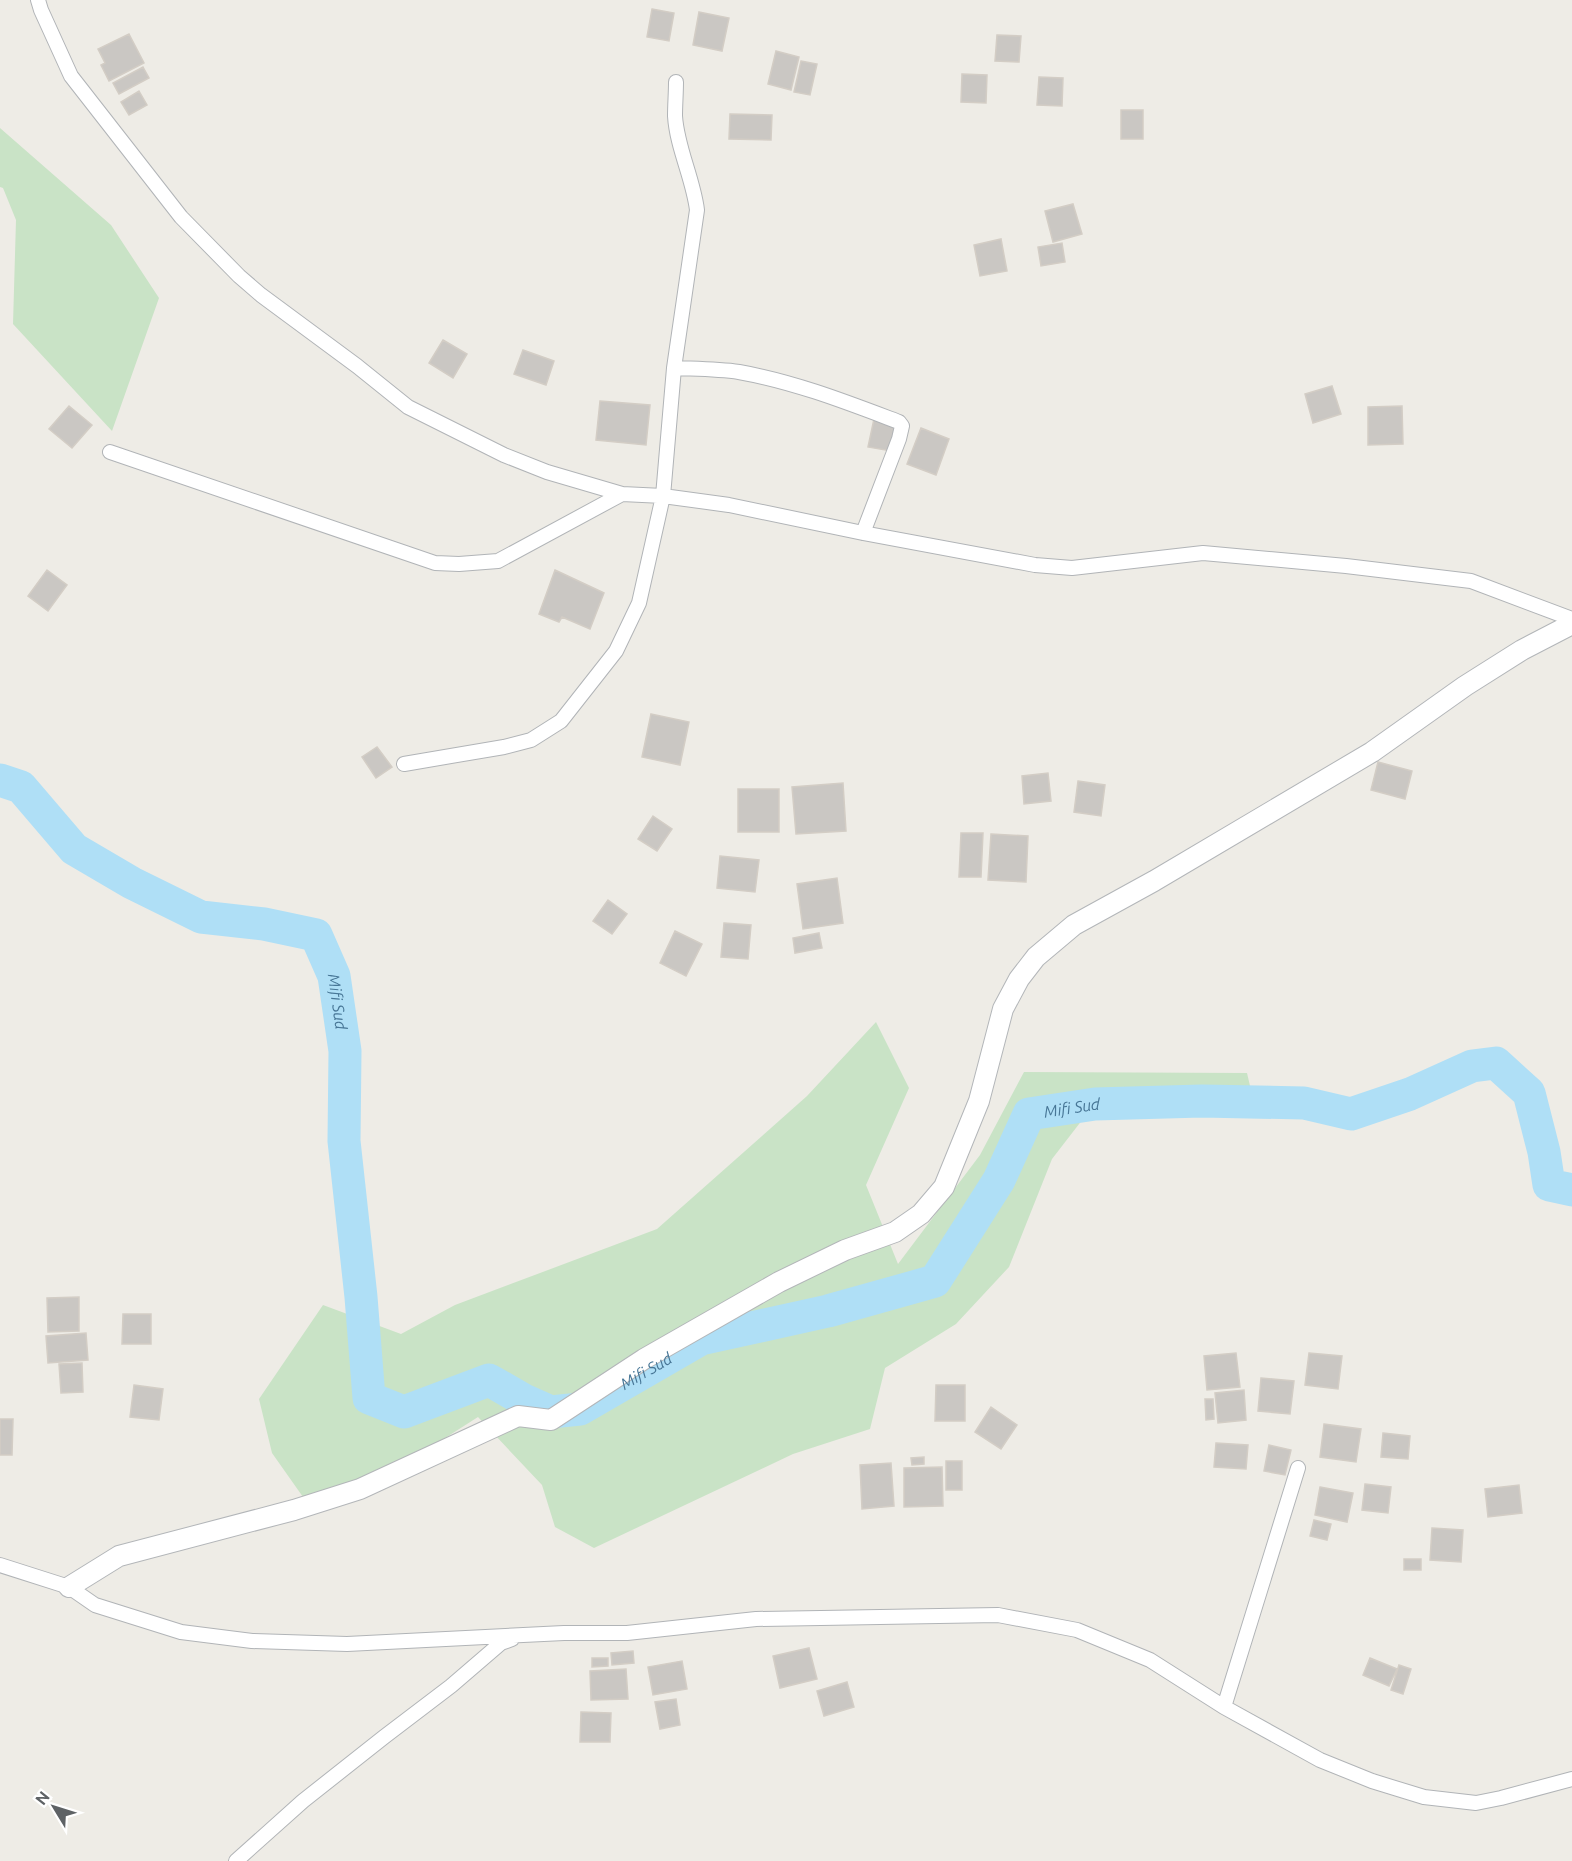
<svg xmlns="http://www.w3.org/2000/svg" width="1572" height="1861" viewBox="0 0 1572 1861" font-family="Ubuntu,sans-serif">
<rect width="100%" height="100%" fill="#eeece6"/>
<path fill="#c9e3c6" d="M0,128L111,225L159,298L112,431L13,324L16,220L3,188L0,187Z
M876,1022L909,1088L866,1185L898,1264L980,1155L1024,1072L1247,1073L1257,1116L1086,1115L1052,1159L1009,1267L956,1324L885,1368L870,1429L793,1454L594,1548L555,1527L542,1485L478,1417L398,1468L303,1497L272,1453L259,1399L323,1305L401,1334L455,1305L657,1229L807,1096Z"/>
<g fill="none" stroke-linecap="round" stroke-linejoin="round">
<path stroke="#afdff6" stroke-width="33" id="s1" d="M0,780L21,787L74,849L132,883L201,917L264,924L316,935L334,976L345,1051L344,1141L361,1297L369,1398L404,1412L489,1380L524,1400L551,1412L580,1409L701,1339L828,1311L935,1281L999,1180L1029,1114L1095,1104L1202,1101L1304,1103L1351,1114L1410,1094L1472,1066L1496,1063L1529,1093L1544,1152L1549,1185L1572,1190"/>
</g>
<path fill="#cac7c3" stroke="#d3cdc5" stroke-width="1.5" d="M652,9L674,13L669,41L647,37Z
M699,12L729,18L722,51L693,45Z
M129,34L144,63L109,81L101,65L105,63L98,49Z
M997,35L1021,36L1019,62L995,61Z
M776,51L799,57L791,90L768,84Z
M801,61L817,64L810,95L794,92Z
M143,67L149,78L119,94L113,83Z
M962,74L987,75L986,103L961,102Z
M1039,77L1063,78L1062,106L1037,105Z
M139,91L147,105L129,115L121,102Z
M1121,110H1143V139H1121Z
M730,114L772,115L771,140L729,139Z
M1073,204L1082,234L1053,242L1045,211Z
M1001,239L1007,271L980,276L974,245Z
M1062,243L1065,262L1041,266L1038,247Z
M443,340L467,354L453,378L429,363Z
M523,350L554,361L546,385L514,374Z
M1332,386L1341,414L1313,423L1305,394Z
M600,401L650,405L646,445L596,440Z
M69,406L92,425L72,448L49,429Z
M1402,406L1403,444L1368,445V407Z
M874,419L896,424L891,451L868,447Z
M921,428L949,439L936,475L907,464Z
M47,570L67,585L48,611L28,596Z
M555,570L604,593L590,629L562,617L559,622L539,614Z
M651,714L689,722L680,765L642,757Z
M377,747L392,767L376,778L362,757Z
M1378,762L1412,771L1405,799L1371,790Z
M1048,773L1051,801L1024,804L1022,776Z
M1078,781L1105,785L1101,816L1074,812Z
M843,783L846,831L796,834L792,787Z
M738,789H779V832H738Z
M653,816L672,829L657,851L638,839Z
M961,833H983L981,877H959Z
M991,834L1028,836L1026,882L988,880Z
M720,856L759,860L755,892L717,888Z
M837,878L843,923L803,929L797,884Z
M608,900L627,914L612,934L593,921Z
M724,923L751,925L748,959L721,957Z
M675,931L702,944L686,976L660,963Z
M819,933L822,948L795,953L793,938Z
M79,1297V1331L48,1332L47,1298Z
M123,1314H151V1344H122Z
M86,1333L88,1360L48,1363L46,1336Z
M1236,1353L1240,1387L1207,1390L1204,1356Z
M1309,1353L1342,1356L1338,1389L1305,1385Z
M82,1363L83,1392L61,1393L59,1364Z
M1261,1378L1294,1381L1290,1414L1258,1411Z
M134,1385L163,1389L159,1420L130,1417Z
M936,1385H965V1421H935Z
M1244,1390L1246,1420L1218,1423L1215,1393Z
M1205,1399H1213L1214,1419L1206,1420Z
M991,1407L1017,1425L1001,1449L975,1432Z
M0,1419H13L12,1455H0Z
M1324,1424L1361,1429L1356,1462L1320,1457Z
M1383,1433L1410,1436L1408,1459L1381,1457Z
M1216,1443L1248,1445L1246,1469L1214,1467Z
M1269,1445L1291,1450L1285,1475L1264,1471Z
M924,1457V1464L912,1465L911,1458Z
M946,1461H962V1490H946Z
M891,1463L894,1506L862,1509L860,1465Z
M942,1467L943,1506L904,1507V1468Z
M1365,1484L1391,1487L1388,1513L1362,1510Z
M1519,1485L1522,1513L1488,1517L1485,1489Z
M1320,1487L1353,1493L1347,1522L1315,1515Z
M1314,1520L1331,1524L1327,1540L1310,1536Z
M1432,1528L1463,1530L1461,1562L1430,1560Z
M1404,1559H1421V1570H1404Z
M809,1648L817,1679L780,1688L773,1656Z
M633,1651L634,1663L612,1665L611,1653Z
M592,1658H608V1666L592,1667Z
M1370,1658L1397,1669L1389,1686L1363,1675Z
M682,1661L687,1689L653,1695L648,1667Z
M1399,1665L1411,1669L1403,1694L1391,1690Z
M626,1669L628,1699L591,1700L590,1671Z
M847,1682L854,1707L824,1716L817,1691Z
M676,1699L680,1725L660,1729L655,1702Z
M581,1712L611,1713L610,1742H580Z"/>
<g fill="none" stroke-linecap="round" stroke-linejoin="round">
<defs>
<path id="street" d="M38,0L41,10L71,76L181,217L239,276L261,295L357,366L408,407L504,455L547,472L622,494L663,496L729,505L863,533L1035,565L1072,568L1203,553L1346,566L1471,581L1572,619
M674,368C696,369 718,369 739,372C795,382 846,402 899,422L902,426L899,439L863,533
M110,452L435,563L459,564L498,561L622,494
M404,764L504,747L531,740L561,721L616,651L639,603L663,496L674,368L697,210C693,178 677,148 675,116C675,105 676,93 676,82
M0,1565L69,1587L95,1605L181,1632L252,1641L347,1644L564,1633H627L756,1619L998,1615L1077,1630L1150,1660L1224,1707L1320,1760L1372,1781L1424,1797L1476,1803L1501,1798L1572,1779
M1224,1707L1298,1468
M236,1861L303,1801L384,1737L451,1686L501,1643L512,1639"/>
<path id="secondary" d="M69,1587L119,1556L294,1510L360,1489L518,1416L551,1420L644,1359L779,1282L845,1250L895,1232L921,1214L944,1187L979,1101L1003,1009L1019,979L1036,957L1074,925L1154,881L1372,752L1465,686L1522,650L1572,624"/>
</defs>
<use href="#street" stroke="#b1b4b7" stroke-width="16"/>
<use href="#secondary" stroke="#b3b6b9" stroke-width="22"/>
<use href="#street" stroke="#fff" stroke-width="14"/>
<use href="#secondary" stroke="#fff" stroke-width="20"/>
</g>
<g text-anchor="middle" stroke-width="6" stroke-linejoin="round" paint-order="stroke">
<g font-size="16" font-style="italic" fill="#477696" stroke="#fff">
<text dy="6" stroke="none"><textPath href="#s1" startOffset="435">Mifi Sud</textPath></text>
<text dy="6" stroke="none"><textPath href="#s1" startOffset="1677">Mifi Sud</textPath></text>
<text dy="6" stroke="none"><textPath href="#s1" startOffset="1137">Mifi Sud</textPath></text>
</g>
</g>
<g transform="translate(54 1807) rotate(308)" stroke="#ffffff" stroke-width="4.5" paint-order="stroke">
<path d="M0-4.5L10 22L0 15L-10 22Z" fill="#5e6265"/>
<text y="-9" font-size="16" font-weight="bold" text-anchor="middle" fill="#5e6265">N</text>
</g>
</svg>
